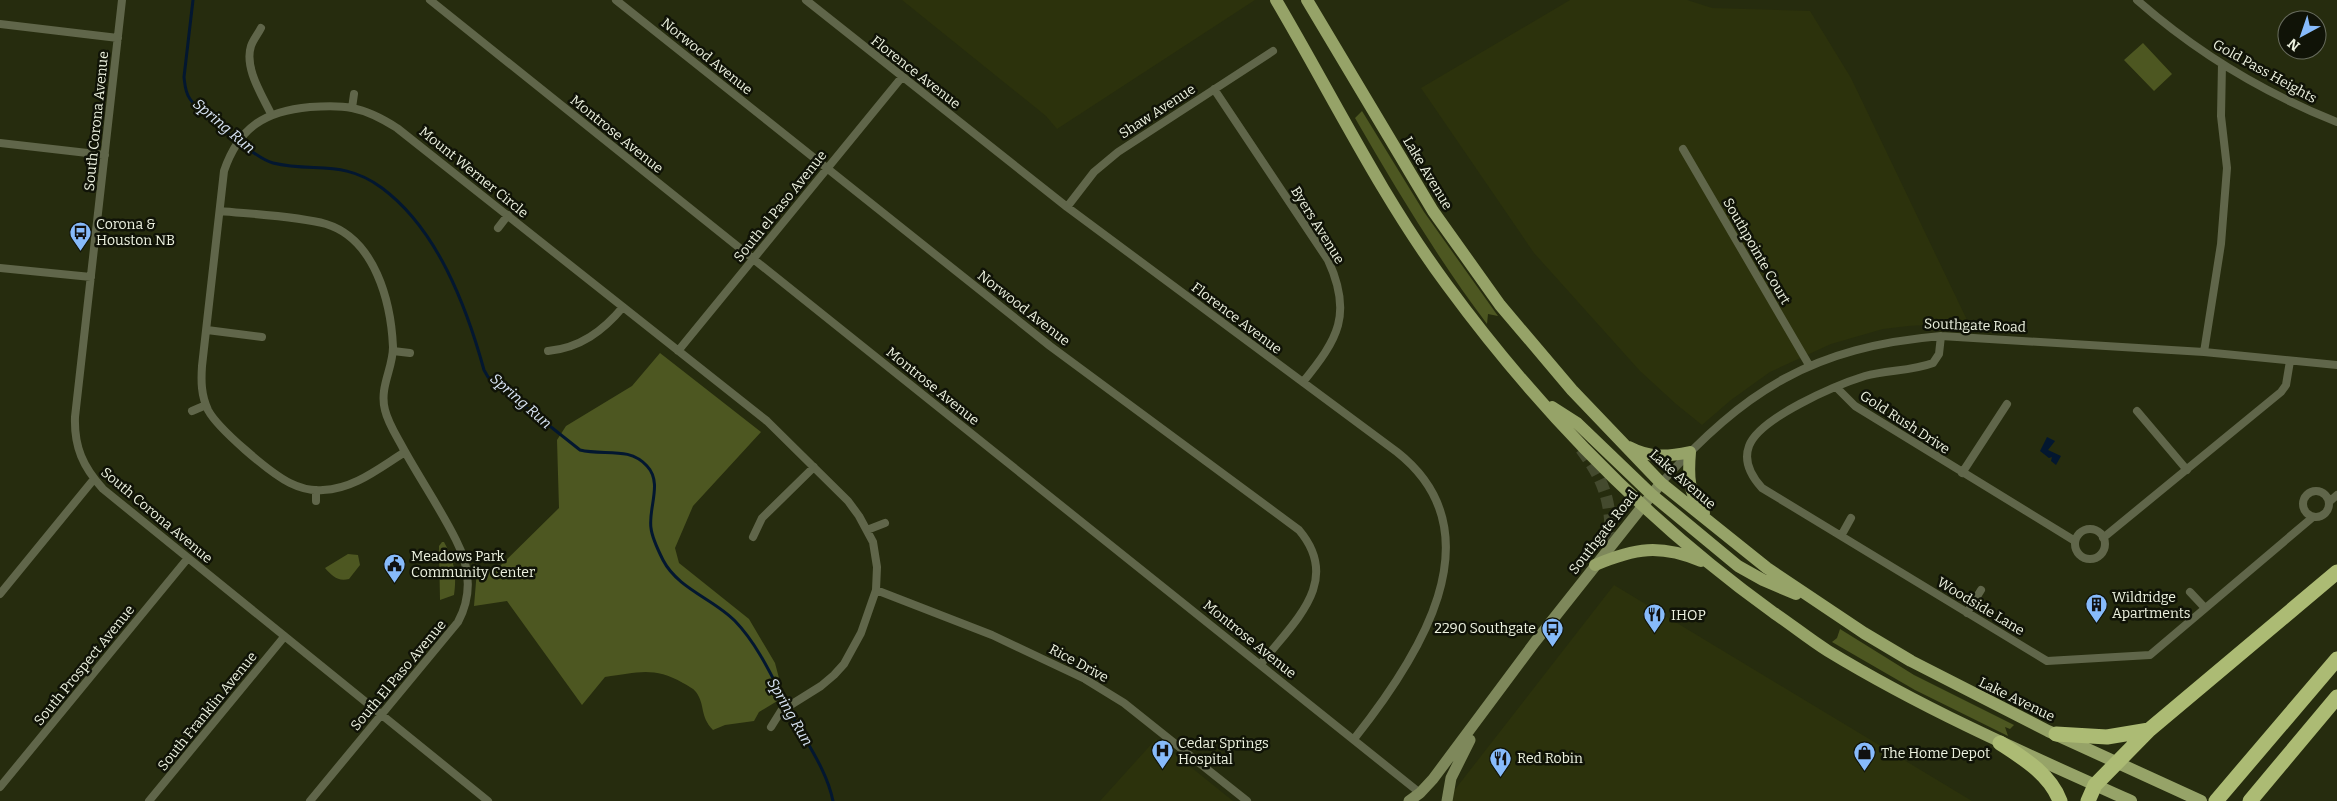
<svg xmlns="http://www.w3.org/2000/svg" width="2337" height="801" viewBox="0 0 2337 801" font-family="Bitter,serif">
<rect width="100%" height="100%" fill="#262c0e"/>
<path fill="#2c320c" d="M902,0H1255L1057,129L1046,116Z
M1570,0H1687L1712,8L1810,11L1851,78L1968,322L1973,329L1943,324L1908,326L1883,329L1831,344L1770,372L1731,400L1702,425L1676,404L1640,371L1534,253L1421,88Z
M1614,585L1972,801H1446Z
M1156,739L1233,801H1100Z"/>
<path fill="#4d5721" d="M2143,43L2172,74L2154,91L2124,60Z
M1362,111L1424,212L1498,316L1488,314L1487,324C1438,259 1396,189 1355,118Z
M660,353L761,432L693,506L675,548L679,563L749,619L775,663L784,697L759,712L754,721L725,725L713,730C699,715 706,706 696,692C693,688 688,686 683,683C653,666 637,673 605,677L582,705L507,601L474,606L477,570L499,567L559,508L557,440L566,426L632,386Z
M442,542H444C454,560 457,574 454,595L440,600L439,546Z
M348,554L358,555L360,565L349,579C338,582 332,576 325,568Z
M1840,629L1914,675L2014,725L2010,729L2005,727L2008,736L1915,690L1832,642L1837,638Z"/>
<path fill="#031730" d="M2047,437L2055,441L2048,450L2061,456L2056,465L2051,461L2052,457L2049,458L2040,451Z"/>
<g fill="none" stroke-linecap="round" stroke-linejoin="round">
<path stroke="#031730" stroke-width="3" d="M193,0L184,77C185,85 185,92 190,99C199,112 258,160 273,163C315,173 343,159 382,188C437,229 466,305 484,370L488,377L580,450C604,456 629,446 647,466C663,483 648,508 651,528C652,538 659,552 663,560C678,589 714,599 735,621C761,648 776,686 794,719C808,745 827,771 833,801"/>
<path stroke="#444a2e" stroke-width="12" stroke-dasharray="12 6" stroke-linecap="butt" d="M1581,449C1606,483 1611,503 1611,545"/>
<path stroke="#60664a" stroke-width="8" d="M122,0L75,417C74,447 83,467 103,489L488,801
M430,0L1420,793
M616,0L1050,346L1299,530C1343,582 1293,622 1261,664
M806,0L1067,207L1397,452C1501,534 1416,661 1354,739
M2137,0C2196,52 2264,93 2337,122
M0,24L118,38
M261,28C258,34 253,40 251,46C244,68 262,95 271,114
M1214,89L1328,260C1353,314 1338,339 1303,382
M352,108L354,94
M0,143L105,155
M1683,149L1809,365
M1067,207L1094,172L1118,152L1273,51
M220,211C251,214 297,216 326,224C375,239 391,302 393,347C393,369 379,387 385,410C388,423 396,435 403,448C420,479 440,508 456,540C470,567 473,594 458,622L310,801
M498,228L508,215
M0,268L91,277
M207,330L262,337
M1941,336L1939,354L1933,363C1912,371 1887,370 1865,376C1836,385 1759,418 1749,446C1743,462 1752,477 1762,488L2047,661L2150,655L2313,517
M393,351L410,353
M548,351C580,348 603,331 623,307
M678,351L902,77
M2204,352L2221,244L2227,168L2221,116L2222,64
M1836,387L1855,406L2075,541
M192,411L206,405
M2137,411L2187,470
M405,452C379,468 354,489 323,490C312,491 300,488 290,483C270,473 218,429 208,410C201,395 201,381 202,366L224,171C239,127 265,111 310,107C324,106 338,105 352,108C368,111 383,119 397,128L767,421L848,501L859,516L873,542L877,567L876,590L861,633L844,664L834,675L821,686L781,711L771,727
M1962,473L2007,404
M1661,483C1746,389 1813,347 1941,336L2204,352L2337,365
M2303 504a13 13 0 1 1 26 0a13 13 0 1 1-26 0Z
M316,501V490
M2329,502L2337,495
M2075 544a15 15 0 1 1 30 0a15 15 0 1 1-30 0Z
M867,530L885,523
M1841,536L1851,518
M753,537L762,518L814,467
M2103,538L2281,392L2286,385L2290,361
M876,590L992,635L1085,679L1124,703L1247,801
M2190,592L2205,608
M0,594L94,479
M1967,613L1981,590
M0,787L188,558
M149,801L284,637"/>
<path stroke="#7e885b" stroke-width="11" d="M1409,801L1420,793L1433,779L1535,642L1661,483
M1447,801L1451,778L1470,740"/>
<path stroke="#96a368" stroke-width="12" d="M1276,0C1332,95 1381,196 1447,285C1538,409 1649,523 1774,613C1792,625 1809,639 1828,651C1925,710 2028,755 2131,801
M1307,0L1433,211L1500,305L1572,390L1661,483L1767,568L1864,633L1911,661L2048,731L2201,801
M1552,407L1577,423L1651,494L1738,566L1763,580L1796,594
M1629,447C1650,458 1667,457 1690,452C1688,475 1688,494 1704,513
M1595,565C1635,548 1660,544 1701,561"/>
<path stroke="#acbb74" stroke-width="15" d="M2056,734L2107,737L2149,730
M2000,743C2023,758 2050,774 2060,801
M2088,801L2095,785L2149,730L2337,572
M2216,801L2337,659
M2250,801L2337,697"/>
</g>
<defs>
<symbol id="bus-pin" viewBox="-11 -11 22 30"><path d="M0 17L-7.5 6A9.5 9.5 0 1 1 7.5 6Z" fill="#87bbfb" stroke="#101307"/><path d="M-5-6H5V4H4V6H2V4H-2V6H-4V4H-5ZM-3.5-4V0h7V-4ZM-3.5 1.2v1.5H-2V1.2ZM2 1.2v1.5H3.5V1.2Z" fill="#111"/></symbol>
<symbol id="civic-pin" viewBox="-11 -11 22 30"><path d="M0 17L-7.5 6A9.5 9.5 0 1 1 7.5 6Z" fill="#87bbfb" stroke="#101307"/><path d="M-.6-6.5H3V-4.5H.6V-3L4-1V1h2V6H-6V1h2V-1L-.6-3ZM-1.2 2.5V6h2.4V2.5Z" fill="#111"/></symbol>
<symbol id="building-pin" viewBox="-11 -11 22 30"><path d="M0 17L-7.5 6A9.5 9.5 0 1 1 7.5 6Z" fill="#87bbfb" stroke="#101307"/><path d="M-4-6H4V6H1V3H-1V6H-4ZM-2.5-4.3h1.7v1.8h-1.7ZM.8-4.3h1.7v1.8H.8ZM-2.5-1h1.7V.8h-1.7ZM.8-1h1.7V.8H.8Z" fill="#111"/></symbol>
<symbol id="restaurant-pin" viewBox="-11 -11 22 30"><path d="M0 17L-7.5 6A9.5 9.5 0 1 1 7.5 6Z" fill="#87bbfb" stroke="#101307"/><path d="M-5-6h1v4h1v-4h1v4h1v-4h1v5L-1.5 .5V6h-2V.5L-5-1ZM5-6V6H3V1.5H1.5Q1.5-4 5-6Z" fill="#111"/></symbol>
<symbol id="hospital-pin" viewBox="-11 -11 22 30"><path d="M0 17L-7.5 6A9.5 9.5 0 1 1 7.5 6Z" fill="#87bbfb" stroke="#101307"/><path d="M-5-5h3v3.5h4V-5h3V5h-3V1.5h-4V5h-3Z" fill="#111"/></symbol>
<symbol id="shop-pin" viewBox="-11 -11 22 30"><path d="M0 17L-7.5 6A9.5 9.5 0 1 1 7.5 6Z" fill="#87bbfb" stroke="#101307"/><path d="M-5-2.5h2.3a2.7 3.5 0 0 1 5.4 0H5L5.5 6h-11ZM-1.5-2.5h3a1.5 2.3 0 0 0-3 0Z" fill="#111"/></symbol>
</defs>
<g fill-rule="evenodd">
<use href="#bus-pin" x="68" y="220" width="25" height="34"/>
<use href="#civic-pin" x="382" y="552" width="25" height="34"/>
<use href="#building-pin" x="2084" y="592" width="25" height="34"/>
<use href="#restaurant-pin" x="1642" y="602" width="25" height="34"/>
<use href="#bus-pin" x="1540" y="616" width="25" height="34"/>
<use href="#hospital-pin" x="1150" y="738" width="25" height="34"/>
<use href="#shop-pin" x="1852" y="740" width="25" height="34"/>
<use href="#restaurant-pin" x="1488" y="746" width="25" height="34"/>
</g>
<g text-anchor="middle" stroke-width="5" stroke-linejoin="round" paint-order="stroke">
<g font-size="14" fill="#edf2e0" stroke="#101307">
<text transform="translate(707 56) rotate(39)" y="5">Norwood Avenue</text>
<text transform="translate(2265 71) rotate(29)" y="5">Gold Pass Heights</text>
<text transform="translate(916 72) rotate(38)" y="5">Florence Avenue</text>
<text transform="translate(1157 111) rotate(-33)" y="5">Shaw Avenue</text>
<text transform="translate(96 121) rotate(-84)" y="5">South Corona Avenue</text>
<text transform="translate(617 134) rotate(39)" y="5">Montrose Avenue</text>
<text transform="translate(474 172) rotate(39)" y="5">Mount Werner Circle</text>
<text transform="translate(1428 173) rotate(59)" y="5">Lake Avenue</text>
<text transform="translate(780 206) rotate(-51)" y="5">South el Paso Avenue</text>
<text transform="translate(1318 225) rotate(58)" y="5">Byers Avenue</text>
<text transform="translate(1757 251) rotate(60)" y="5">Southpointe Court</text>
<text transform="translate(1024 308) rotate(38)" y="5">Norwood Avenue</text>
<text transform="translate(1237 318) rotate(37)" y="5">Florence Avenue</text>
<text transform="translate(1975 325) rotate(2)" y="5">Southgate Road</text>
<text transform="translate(933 386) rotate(39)" y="5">Montrose Avenue</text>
<text transform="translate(1905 422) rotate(33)" y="5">Gold Rush Drive</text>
<text transform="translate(1683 479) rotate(41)" y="5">Lake Avenue</text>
<text transform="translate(157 515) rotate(40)" y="5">South Corona Avenue</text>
<text transform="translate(1603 532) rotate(-52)" y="5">Southgate Road</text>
<text transform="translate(1981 606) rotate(31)" y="5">Woodside Lane</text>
<text transform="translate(1250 639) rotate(39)" y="5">Montrose Avenue</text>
<text transform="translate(1079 663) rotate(28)" y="5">Rice Drive</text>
<text transform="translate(84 665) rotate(-51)" y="5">South Prospect Avenue</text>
<text transform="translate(398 675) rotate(-50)" y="5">South El Paso Avenue</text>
<text transform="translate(2017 699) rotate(26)" y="5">Lake Avenue</text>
<text transform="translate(207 711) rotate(-51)" y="5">South Franklin Avenue</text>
</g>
<g font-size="14" fill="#edf2e0" stroke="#101307" text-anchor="start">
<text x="96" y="229">Corona &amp;<tspan x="96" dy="16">Houston NB</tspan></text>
<text x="411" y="561">Meadows Park<tspan x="411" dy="16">Community Center</tspan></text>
<text x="2112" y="602">Wildridge<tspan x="2112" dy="16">Apartments</tspan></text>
<text x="1671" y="620">IHOP</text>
<text x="1536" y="633" text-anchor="end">2290 Southgate</text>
<text x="1178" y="748">Cedar Springs<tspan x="1178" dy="16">Hospital</tspan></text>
<text x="1881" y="758">The Home Depot</text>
<text x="1517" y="763">Red Robin</text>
</g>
<g font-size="15" font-style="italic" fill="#d9e5f5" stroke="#101307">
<text transform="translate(224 126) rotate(40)" y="5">Spring Run</text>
<text transform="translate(521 401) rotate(41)" y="5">Spring Run</text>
<text transform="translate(790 712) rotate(60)" y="5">Spring Run</text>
</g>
</g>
<g transform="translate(2302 35) rotate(220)"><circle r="24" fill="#101307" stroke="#686c5e"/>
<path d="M0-4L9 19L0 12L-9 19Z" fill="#87bbfb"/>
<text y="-8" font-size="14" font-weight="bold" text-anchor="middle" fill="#edf2e0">N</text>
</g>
</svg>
